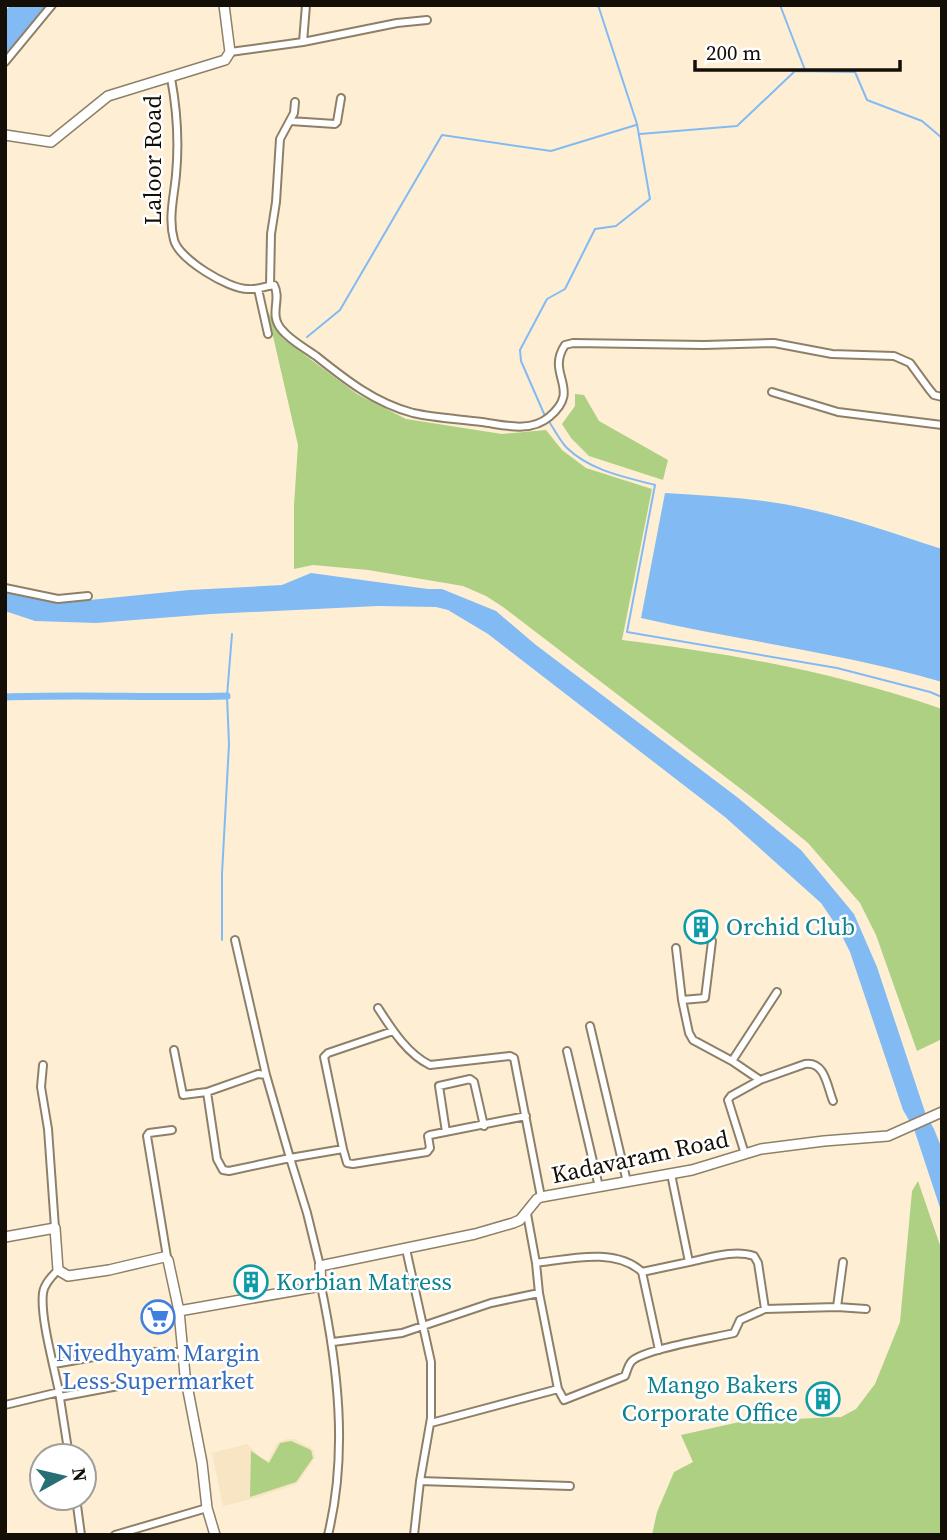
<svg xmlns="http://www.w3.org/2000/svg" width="947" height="1540" viewBox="0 0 947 1540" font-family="'Source Serif 4',serif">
<rect width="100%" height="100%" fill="#feefd4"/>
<path fill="#f7e5c3" d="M287,1439H294L313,1449L315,1458L297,1484L256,1498L223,1506L212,1453L247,1444L261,1458L268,1461L277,1443Z"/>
<path fill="#add082" d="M267,310L282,338L357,394L406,419L502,434L546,430L562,450L586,468L652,489L622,640C734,654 835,672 942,709V1039L917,1051L876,935L860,903L808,843L758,802L503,607L486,596L463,586L368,570L313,565L294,569V505L298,445Z
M575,394L584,395L599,421L668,460L663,480L589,456L571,438L562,424L575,406Z
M918,1181L942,1251V1535H652L657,1512L674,1472L693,1462L681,1435L744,1421L841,1417L856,1409L875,1384L900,1322L912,1191Z
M291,1441L311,1450L313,1458L296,1482L250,1497L251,1451L269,1463L280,1443Z"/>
<path fill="#82baf4" d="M11,5H48L20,45L5,56V11Z
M665,493C713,496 761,498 808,509C854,519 898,535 942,549V682C843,653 741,641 641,618Z
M311,573L428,589H442L496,611L536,645L737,797L801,850L854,914L877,967L926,1115L934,1129L942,1149V1214L914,1129L903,1110L850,952L838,928L821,903L725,817L488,634L448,610L436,607L378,606L211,614L96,623L35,621L5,611V592L60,603L189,590L282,585Z"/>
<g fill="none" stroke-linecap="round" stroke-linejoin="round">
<path stroke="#82baf4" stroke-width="2" d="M780,5L805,70
M640,134L737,126L795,71L855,72L867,100L922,121L942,138
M307,337L340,310L442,135L551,151L636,125
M545,416L521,361L520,350L547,299L565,289L595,229L616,226L650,199L637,124L598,5
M548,420C554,429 560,441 567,448C591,471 625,477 655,485L627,632L837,668L930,692L942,697
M222,940V874L229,744L227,696L232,634"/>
<path stroke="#82baf4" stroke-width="7" d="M5,697C79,694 153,698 227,696"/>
<defs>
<path id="street" d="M303,42L397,23L427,20
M230,52L303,42L306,5
M5,62L52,5
M171,78C177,110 179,143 176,175C174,197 168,218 174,240C179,259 228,289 248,289C257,290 266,286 274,285C282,300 268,314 282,330C291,341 305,348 316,356C346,380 375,403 413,413C435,418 459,419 482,422C504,425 530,433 549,417C583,389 545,375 565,345L573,343L704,345L774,343L832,354L894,356L910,363L929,389L934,395L942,397
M290,121L335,124L337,122L341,98
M270,286L271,234L276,202L280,139L294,113L295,102
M258,289L268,334
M772,392L838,412L942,425
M5,588L58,599L88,596
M235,940L266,1075
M676,948L682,1000L689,1033L693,1040L732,1061L760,1080L805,1064C825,1061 827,1086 833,1101
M682,1000L705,998L712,941
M378,1008C391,1028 407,1054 430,1065L510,1056L514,1058L541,1197
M590,1026L627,1182
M174,1050L183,1095L207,1092L258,1074L266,1075L290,1158L343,1149L347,1163L353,1164L427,1152L430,1148L428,1136L430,1135L526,1116
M567,1051L599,1187
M732,1061L777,992
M43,1065L41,1087L48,1129L55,1228
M207,1092L217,1159L223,1170L229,1171L290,1158L307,1213L320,1266
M446,1132L439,1086L470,1079L474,1082L484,1126
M343,1149L324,1057L328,1053L393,1031
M745,1154L728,1100L731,1096L760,1080
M671,1174L689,1262C709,1258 734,1249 754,1256L758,1263L765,1309
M406,1249L431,1362V1418L420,1481L414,1535
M167,1257L147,1136L149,1133L172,1130
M536,1263C569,1259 616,1247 642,1272L659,1350
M58,1270C52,1276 44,1284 43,1293C40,1317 54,1366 59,1392
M642,1272L689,1262
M321,1286C338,1367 348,1453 328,1535
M837,1307L866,1309
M333,1342L402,1333L491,1303L539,1293L536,1263L527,1214
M54,1364L122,1352H182
M558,1389L564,1400L625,1376C627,1371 628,1365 632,1361C644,1349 714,1338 734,1333L740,1320L765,1309L837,1307L843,1262
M60,1397L134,1383
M5,1405L59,1392L69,1456
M431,1423L558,1389L539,1293
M420,1481L570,1486
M76,1498L81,1535
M115,1535L207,1508"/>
<path id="secondary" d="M5,135L51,142L108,96L225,60L230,52L224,5
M5,1237L55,1228L58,1270L68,1276L109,1270L164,1257L168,1260L179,1311L185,1375L202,1463L207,1508L215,1535
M179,1311L321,1286L320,1266L475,1234L513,1223L520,1220L537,1199L541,1197L692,1170L761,1149L824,1141L888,1136L942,1112"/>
</defs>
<use href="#street" stroke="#8e8068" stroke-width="10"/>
<use href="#secondary" stroke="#8e8068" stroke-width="12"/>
<use href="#street" stroke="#fff" stroke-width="6"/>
<use href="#secondary" stroke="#fff" stroke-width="9"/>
</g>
<defs>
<symbol id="building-ring" viewBox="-11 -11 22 22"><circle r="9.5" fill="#fff" stroke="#0f9aa8" stroke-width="1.5"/><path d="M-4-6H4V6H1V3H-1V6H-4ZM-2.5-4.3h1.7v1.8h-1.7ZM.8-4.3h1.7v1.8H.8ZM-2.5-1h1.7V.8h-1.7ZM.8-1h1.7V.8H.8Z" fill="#0f9aa8"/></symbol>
<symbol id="supermarket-ring" viewBox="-11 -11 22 22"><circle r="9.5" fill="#fff" stroke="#3f7fe0" stroke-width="1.5"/><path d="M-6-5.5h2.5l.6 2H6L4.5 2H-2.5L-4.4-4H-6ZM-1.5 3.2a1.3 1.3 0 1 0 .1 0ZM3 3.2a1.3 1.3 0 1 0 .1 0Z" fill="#3f7fe0"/></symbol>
</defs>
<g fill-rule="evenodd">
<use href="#building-ring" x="682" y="908" width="38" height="38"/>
<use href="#building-ring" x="232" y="1263" width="38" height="38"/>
<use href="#supermarket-ring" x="139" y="1298" width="38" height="38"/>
<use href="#building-ring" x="804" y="1380" width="38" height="38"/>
</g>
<g text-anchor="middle" stroke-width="5" stroke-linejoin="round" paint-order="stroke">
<g font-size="24" fill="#140f06" stroke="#fff">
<text transform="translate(153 160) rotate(-90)" y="8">Laloor Road</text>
<text transform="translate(640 1157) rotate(-12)" y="8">Kadavaram Road</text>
</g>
<g font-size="24" fill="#0d838f" stroke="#fff" text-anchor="start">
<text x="726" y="935">Orchid Club</text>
<text x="276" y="1290">Korbian Matress</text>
<text x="798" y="1393" text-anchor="end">Mango Bakers<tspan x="798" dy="28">Corporate Office</tspan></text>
</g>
<g font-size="24" fill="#366cbe" stroke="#fff">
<text x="158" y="1361">Nivedhyam Margin<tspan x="158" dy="28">Less Supermarket</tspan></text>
</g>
</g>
<rect width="947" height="1540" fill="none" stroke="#140f06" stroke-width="14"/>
<g transform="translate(63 1477) rotate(82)"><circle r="33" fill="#ffffff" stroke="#a19f9b" stroke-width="2"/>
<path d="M0-5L12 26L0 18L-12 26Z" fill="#267075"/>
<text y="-10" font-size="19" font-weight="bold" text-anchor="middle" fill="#140f06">N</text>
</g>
<path d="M695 60v10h205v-10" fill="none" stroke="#140f06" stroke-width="3.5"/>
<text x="706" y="60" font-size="21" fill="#140f06" stroke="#ffffff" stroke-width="5" paint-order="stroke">200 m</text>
</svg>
